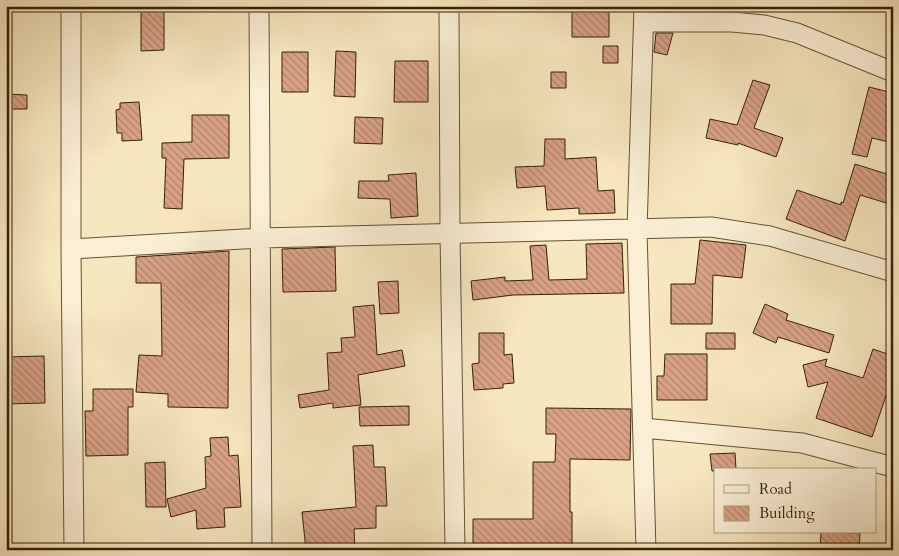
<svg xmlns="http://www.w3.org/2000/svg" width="899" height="556" viewBox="0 0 899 556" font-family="Cardo,serif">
<defs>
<pattern id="building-back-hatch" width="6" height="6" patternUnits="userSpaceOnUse" patternTransform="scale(1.25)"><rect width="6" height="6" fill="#d9a286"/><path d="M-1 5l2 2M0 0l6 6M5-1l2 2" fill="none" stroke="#b1836c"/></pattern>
</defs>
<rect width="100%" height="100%" fill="#f7e7bf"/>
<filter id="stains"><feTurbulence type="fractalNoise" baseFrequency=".004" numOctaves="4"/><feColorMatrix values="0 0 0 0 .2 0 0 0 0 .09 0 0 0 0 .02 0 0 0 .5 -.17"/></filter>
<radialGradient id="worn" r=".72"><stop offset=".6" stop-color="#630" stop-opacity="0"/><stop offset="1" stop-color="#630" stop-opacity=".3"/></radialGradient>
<path fill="url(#building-back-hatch)" stroke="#361f09" d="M572,6H609V37H572Z
M141,8H164V50L141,51Z
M656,33H673L667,55L654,52Z
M603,46H618V63H603Z
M336,51L356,52L355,97L334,96Z
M282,52H308V92H282Z
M395,61H428V102H394Z
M551,72H566V88H551Z
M753,80L770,85L754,128L783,138L776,157L738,143V145L706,138L710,119L737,125Z
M869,87L893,93V143L872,138L867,157L852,154Z
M6,94L27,95V109H6Z
M139,102L142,140L122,141V133H117L116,110L120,109V103Z
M192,115H229V158L184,159L182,209L164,208L166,158H162V143L192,142Z
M355,117L383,118L382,144L354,143Z
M545,139H565V159L596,157L598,191L614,190L615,213L579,214V208L547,210L545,186L517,188L515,167L544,166Z
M855,164L893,176V205L860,195L845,241L786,219L797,190L841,205V202L843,203Z
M416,173L418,216L391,218L390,199L358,198L359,181H389L388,175Z
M700,240L746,245L742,278L713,275L712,324H671V284H695Z
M622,243L624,293L513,295L473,300L471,281L505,277V281L533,280L530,246L546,245L549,280L587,279L586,244Z
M335,247L336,291L283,292L282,249Z
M229,251L228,408L168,407V394L136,392L139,355L162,356L161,283H136V257Z
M398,281L399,313L380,314L378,282Z
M765,304L788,314L786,320L834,335L829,353L778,337L776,343L753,333Z
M374,305L377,355L402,350L405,366L358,375L361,405L333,408V403L300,408L298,395L329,390L327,353L342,352L341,338L355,337L353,307Z
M479,333H504V355L512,354L514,383L503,384V388L474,390L472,364L479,363Z
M706,333H735V349H706Z
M873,349L893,356V398L886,396L872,437L816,418L828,382L808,387L803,365L827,359L825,366L863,378Z
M665,354H707V400H657V376H664Z
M44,356L45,403L6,404V357Z
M93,389H133V407H128V455L86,456L85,411H93Z
M409,406V425L360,426L359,407Z
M546,408L631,409L630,460L570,459V512H572V550H473V519H533V462H555L556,434H546Z
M228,437L229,456L238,455L241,507L224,508L225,527L197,529L196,510L171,517L167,499L206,488L205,457L211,456L210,438Z
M373,445L374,467H385L387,506H376V528L354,529L355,550H306L302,512L356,507L353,446Z
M735,453L736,469L712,471L710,454Z
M165,462L166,507H146L145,463Z
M821,532L860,533L859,550H820Z"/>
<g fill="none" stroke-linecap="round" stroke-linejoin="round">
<defs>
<path id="minor" d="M71,6V249L74,550
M259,6L262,550
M449,6L450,233L455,550
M644,6L637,230L646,550
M644,22H732L764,25L797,33L893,72
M71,249L261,238L711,227L770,236L893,272
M643,428L802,443L893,467"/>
</defs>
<use href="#minor" stroke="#665136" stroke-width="21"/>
<use href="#minor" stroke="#faefd5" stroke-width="19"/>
</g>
<rect width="899" height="556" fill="none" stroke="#f7e7bf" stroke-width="25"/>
<rect x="8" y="8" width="884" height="541" fill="none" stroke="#361f09" stroke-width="2.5"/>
<rect x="12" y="12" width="874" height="531" fill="none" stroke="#361f09"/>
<rect x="714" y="468" width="162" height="65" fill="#faefd5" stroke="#ac9c83"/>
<rect x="724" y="485" width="25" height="8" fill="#faefd5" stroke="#ac9c83"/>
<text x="759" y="494" font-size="15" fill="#361f09">Road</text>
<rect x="724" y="506" width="25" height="15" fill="url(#building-back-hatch)" stroke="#ac9c83"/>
<text x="759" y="518" font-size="15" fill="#361f09">Building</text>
<rect width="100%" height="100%" filter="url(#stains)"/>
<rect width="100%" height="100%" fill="url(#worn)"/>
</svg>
